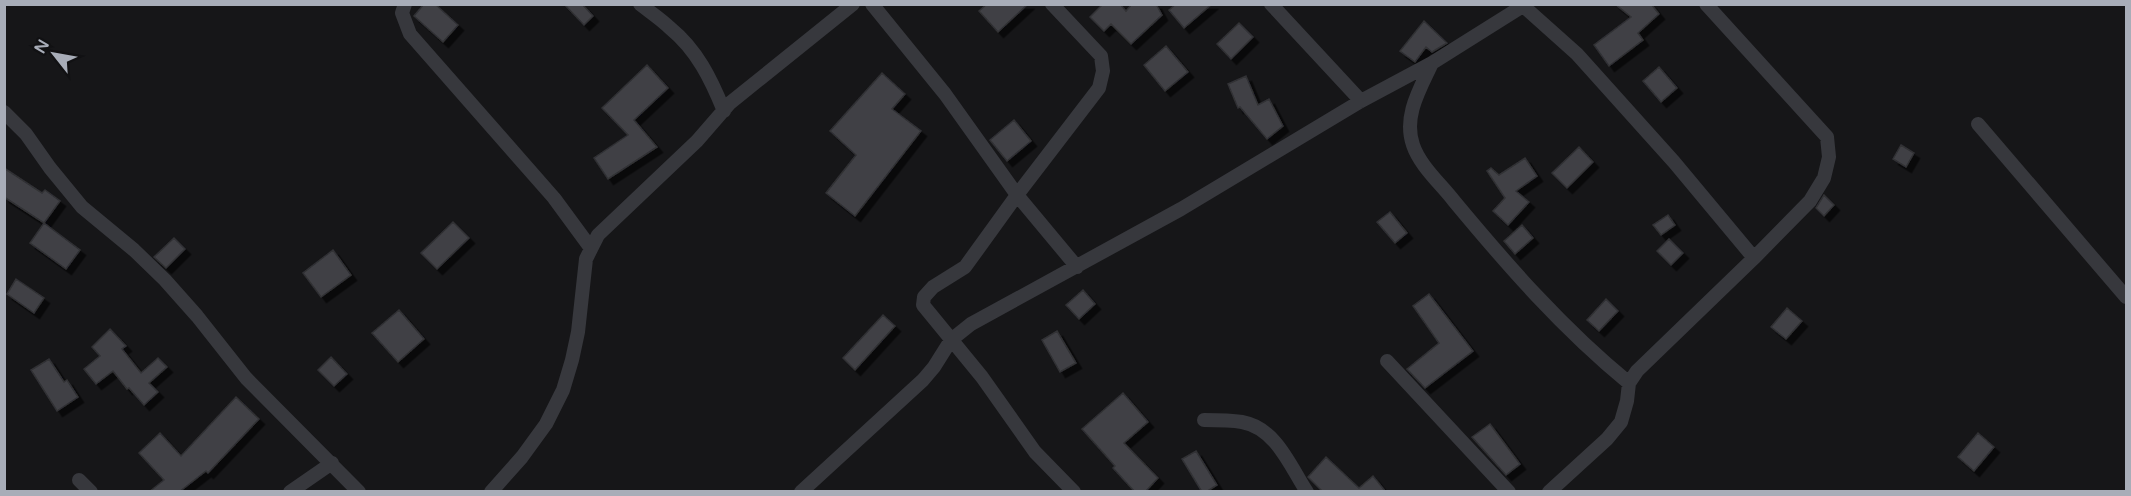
<svg xmlns="http://www.w3.org/2000/svg" width="2131" height="496" viewBox="0 0 2131 496" font-family="'Varela Round',sans-serif">
<defs>
<filter id="shadow"><feDropShadow dx="5.5" dy="5.5" stdDeviation="0" flood-color="#0009"/></filter>
</defs>
<rect width="100%" height="100%" fill="#161618"/>
<path fill="#404145" stroke="#303034" stroke-width="1.5" filter="url(#shadow)" d="M424,4H435L458,25L443,42L414,16Z
M564,4H582L593,16L584,25Z
M987,4H1028L998,32L979,11Z
M1103,4H1120L1126,11L1132,4H1156L1162,15L1131,44L1111,24L1104,31L1090,17Z
M1176,4H1212L1184,28L1169,10Z
M1615,4H1651L1659,14L1638,33L1643,40L1609,66L1594,45L1631,17Z
M1424,21L1447,43L1432,52L1426,47L1415,62L1400,51Z
M1239,23L1253,37L1231,59L1217,44Z
M1166,46L1188,72L1165,91L1144,65Z
M647,65L668,88L634,120L657,147L608,179L594,158L628,135L602,108Z
M1659,67L1677,88L1661,102L1643,81Z
M882,73L905,94L892,109L921,131L855,216L826,193L856,155L830,131Z
M1246,76L1258,105L1269,99L1283,126L1267,139L1240,107L1238,108L1228,84Z
M1014,120L1031,141L1007,161L990,140Z
M1901,145L1914,153L1906,167L1893,159Z
M1579,147L1593,162L1567,188L1552,173Z
M1525,158L1537,176L1516,191L1529,202L1508,225L1493,211L1505,198L1487,171L1491,168L1499,175Z
M4,168L42,193L45,190L60,201L44,223L4,197Z
M1824,195L1834,205L1824,216L1816,208Z
M1390,212L1407,233L1395,243L1377,222Z
M1668,215L1675,225L1661,235L1653,225Z
M453,222L469,238L437,269L421,253Z
M44,223L80,250L66,269L30,243Z
M1522,225L1533,238L1515,254L1504,241Z
M174,238L185,249L166,268L154,257Z
M1669,239L1683,253L1671,265L1657,251Z
M333,250L351,275L321,297L303,273Z
M16,279L44,298L34,313L7,294Z
M1083,290L1095,304L1079,319L1066,305Z
M1429,294L1473,351L1425,388L1407,369L1439,343L1413,306Z
M1606,299L1618,311L1599,331L1587,320Z
M1787,308L1802,321L1786,339L1771,327Z
M399,310L424,339L398,362L372,333Z
M883,315L895,326L855,370L843,358Z
M110,329L126,346L122,349L141,373L158,358L167,367L149,383L158,392L144,405L129,388L127,389L113,371L96,384L84,369L100,356L92,347Z
M1057,331L1076,363L1060,372L1042,340Z
M331,357L347,374L334,386L318,370Z
M49,359L64,382L67,380L78,397L57,411L31,370Z
M1123,393L1148,422L1124,443L1158,478L1145,492H1135L1113,468L1115,466L1082,429Z
M236,397L259,419L208,473L206,471L179,492H149L164,480L139,453L160,433L181,456Z
M1490,424L1520,464L1506,475L1472,437Z
M1978,433L1994,447L1974,471L1958,457Z
M1196,451L1217,485L1206,492H1202L1182,459Z
M1326,457L1359,488L1373,476L1386,492H1323L1308,477Z"/>
<g fill="none" stroke-linecap="round" stroke-linejoin="round">
<path stroke="#37383d" stroke-width="14" d="M405,4L402,13L410,34L554,198L590,247
M640,4C650,12 661,19 670,28C697,50 711,79 724,111
M872,4L945,94L1017,195L1077,267
M1052,4L1101,56L1103,71L1099,88L1017,195L965,267L933,287L924,297L923,305L982,377L1035,452L1074,492
M1271,4L1361,101
M1521,4L1577,54L1674,162L1754,258
M1432,63C1420,89 1403,116 1413,145C1420,166 1441,184 1454,201C1508,266 1563,329 1629,383
M4,112L26,134L50,168L82,207L134,250L165,280L197,316L246,378L359,492
M1978,124L2126,297
M1387,361L1509,492
M1204,420C1216,420 1230,420 1242,422C1276,428 1290,466 1307,492
M79,480L91,492
M290,492L332,463
M491,492L522,457L546,424L563,390L572,360L578,332L586,259L598,235L697,141L730,103L853,4
M801,492L923,380L934,367L951,340L971,324L1181,209L1361,101L1432,63L1526,4
M1549,492L1607,439L1621,422L1627,401L1629,383L1637,371L1754,258L1810,201L1824,178L1829,157L1827,137L1706,4"/>
</g>
<rect width="2131" height="496" fill="none" stroke="#a8adb8" stroke-width="12"/>
<g transform="translate(54 54) rotate(301)" stroke="#111113" stroke-width="4.5" paint-order="stroke">
<path d="M0-4.5L10 22L0 15L-10 22Z" fill="#a8adb8"/>
<text y="-9" font-size="16" font-weight="bold" text-anchor="middle" fill="#a8adb8">N</text>
</g>
</svg>
